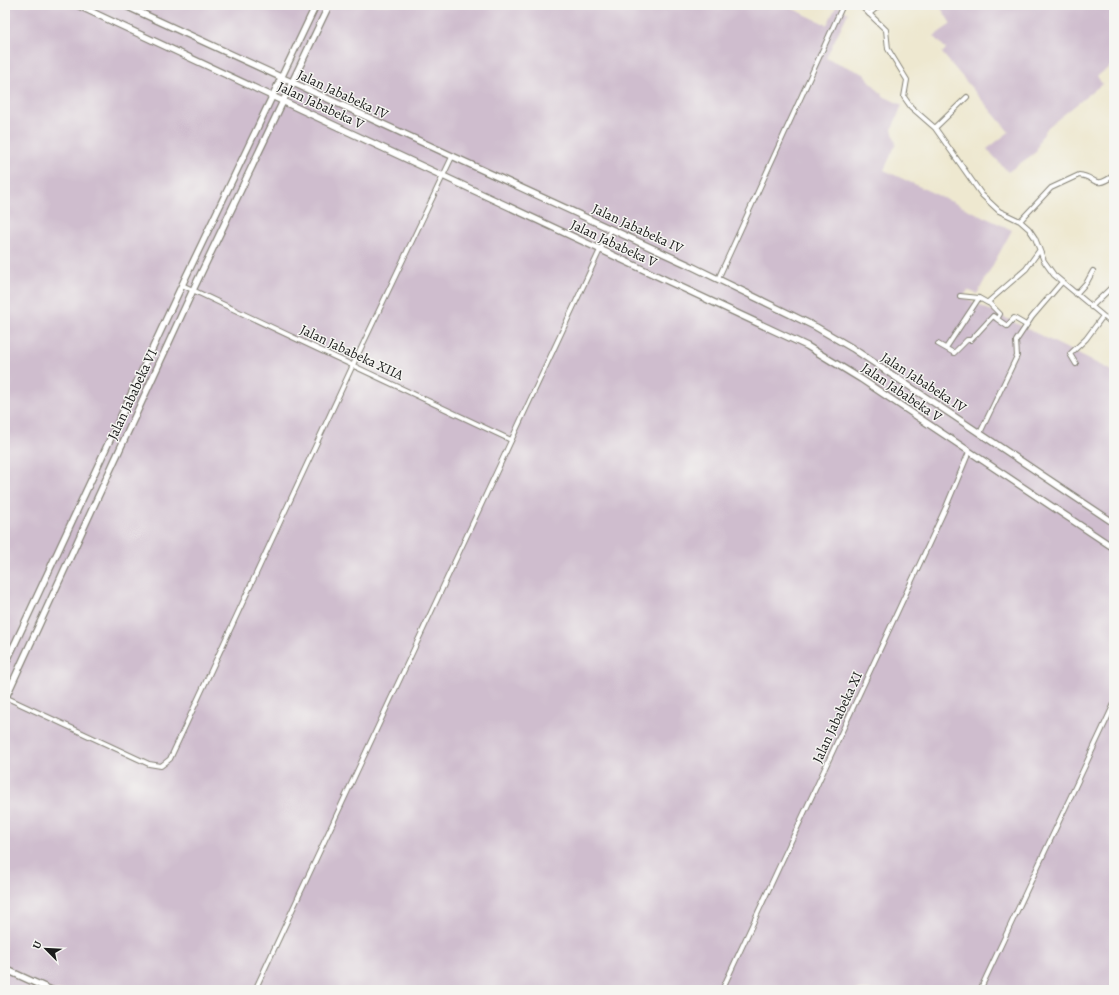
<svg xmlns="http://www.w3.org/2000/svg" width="1119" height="995" viewBox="0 0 1119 995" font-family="Alegreya,serif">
<rect width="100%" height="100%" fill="#f6f6f2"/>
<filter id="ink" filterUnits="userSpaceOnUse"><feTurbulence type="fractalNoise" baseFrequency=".025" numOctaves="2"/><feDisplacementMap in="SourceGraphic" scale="8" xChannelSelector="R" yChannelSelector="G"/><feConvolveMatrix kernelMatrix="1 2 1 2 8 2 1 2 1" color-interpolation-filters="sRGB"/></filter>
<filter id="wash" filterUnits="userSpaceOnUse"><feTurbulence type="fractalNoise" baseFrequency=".012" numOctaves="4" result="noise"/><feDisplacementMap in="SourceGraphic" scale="16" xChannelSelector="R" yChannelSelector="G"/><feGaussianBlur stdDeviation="0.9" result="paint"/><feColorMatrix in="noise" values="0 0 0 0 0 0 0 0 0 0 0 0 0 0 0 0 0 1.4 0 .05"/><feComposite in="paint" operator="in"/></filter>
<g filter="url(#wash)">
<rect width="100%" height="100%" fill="#eee8d0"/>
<path fill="#cfbdce" d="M5,5H785L827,25L837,5L848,13L826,58L864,74L883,96L902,105L892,129L896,144L884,170L1012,230L977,294L968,290L963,297L1114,372V990H5Z
M939,5H1114V74L1111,66L1097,76L1102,84L1048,127L1040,139L1036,152L1008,172L987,149L1009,132L942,53L946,49L934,36L951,24Z"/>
</g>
<g filter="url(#ink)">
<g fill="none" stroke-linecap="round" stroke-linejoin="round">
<defs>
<path id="minor" d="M860,5L886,30L888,49L907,80L904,97L911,107L935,128L982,195L999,211L1020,221L1029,229L1035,238L1044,261L1054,275L1114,325
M869,14L880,5
M935,128L967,97
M1020,221L1051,188L1079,175C1096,176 1093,191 1114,175
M718,279L843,5
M182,285L511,440
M1076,294L1087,282L1093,271
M960,296L979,298L988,303
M1091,307L1114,285
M1026,325L1014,318L1007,326L997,319L1000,314L988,302L1026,269L1039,251
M938,344L954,353L967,340H971L993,316L997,319
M946,348L979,298
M1076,364L1070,354L1086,339L1103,316
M980,433L1017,356L1016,341L1032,317L1062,282
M5,697L149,764L161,766L170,759L353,365L452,157
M255,990L600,250L611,229
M722,990L946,507L969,452
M980,990L1114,704"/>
<path id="tertiary" d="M77,5L807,346L861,379L1114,548
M124,5L691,266L816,327L852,348L1114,523
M5,665L182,285L316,5
M5,699L193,290L329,5
M5,969L51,990"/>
</defs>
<use href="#minor" stroke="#858276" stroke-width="6"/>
<use href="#tertiary" stroke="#858276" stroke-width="8"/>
<use href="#minor" stroke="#fff" stroke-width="4"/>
<use href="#tertiary" stroke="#fff" stroke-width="5.5"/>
</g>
</g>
<g text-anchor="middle" stroke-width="3" stroke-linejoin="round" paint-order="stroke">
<g font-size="14" fill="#1c1c1c" stroke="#f6f6f2">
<text transform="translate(343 94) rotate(25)" y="5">Jalan Jababeka IV</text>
<text transform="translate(321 105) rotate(25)" y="5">Jalan Jababeka V</text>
<text transform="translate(638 228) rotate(25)" y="5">Jalan Jababeka IV</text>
<text transform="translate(614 243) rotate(25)" y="5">Jalan Jababeka V</text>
<text transform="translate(352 352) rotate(25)" y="5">Jalan Jababeka XIIA</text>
<text transform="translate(924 382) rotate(33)" y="5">Jalan Jababeka IV</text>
<text transform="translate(902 392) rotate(34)" y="5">Jalan Jababeka V</text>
<text transform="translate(132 394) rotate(-65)" y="5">Jalan Jababeka VI</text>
<text transform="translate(837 717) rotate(-65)" y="5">Jalan Jababeka XI</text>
</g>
</g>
<rect width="1119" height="995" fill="none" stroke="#f6f6f2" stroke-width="20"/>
<g transform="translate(46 949) rotate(294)" stroke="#f6f6f2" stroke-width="3" paint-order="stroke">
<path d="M0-3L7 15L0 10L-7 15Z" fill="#1c1c1c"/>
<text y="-6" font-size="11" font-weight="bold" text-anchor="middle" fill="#1c1c1c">U</text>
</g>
</svg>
